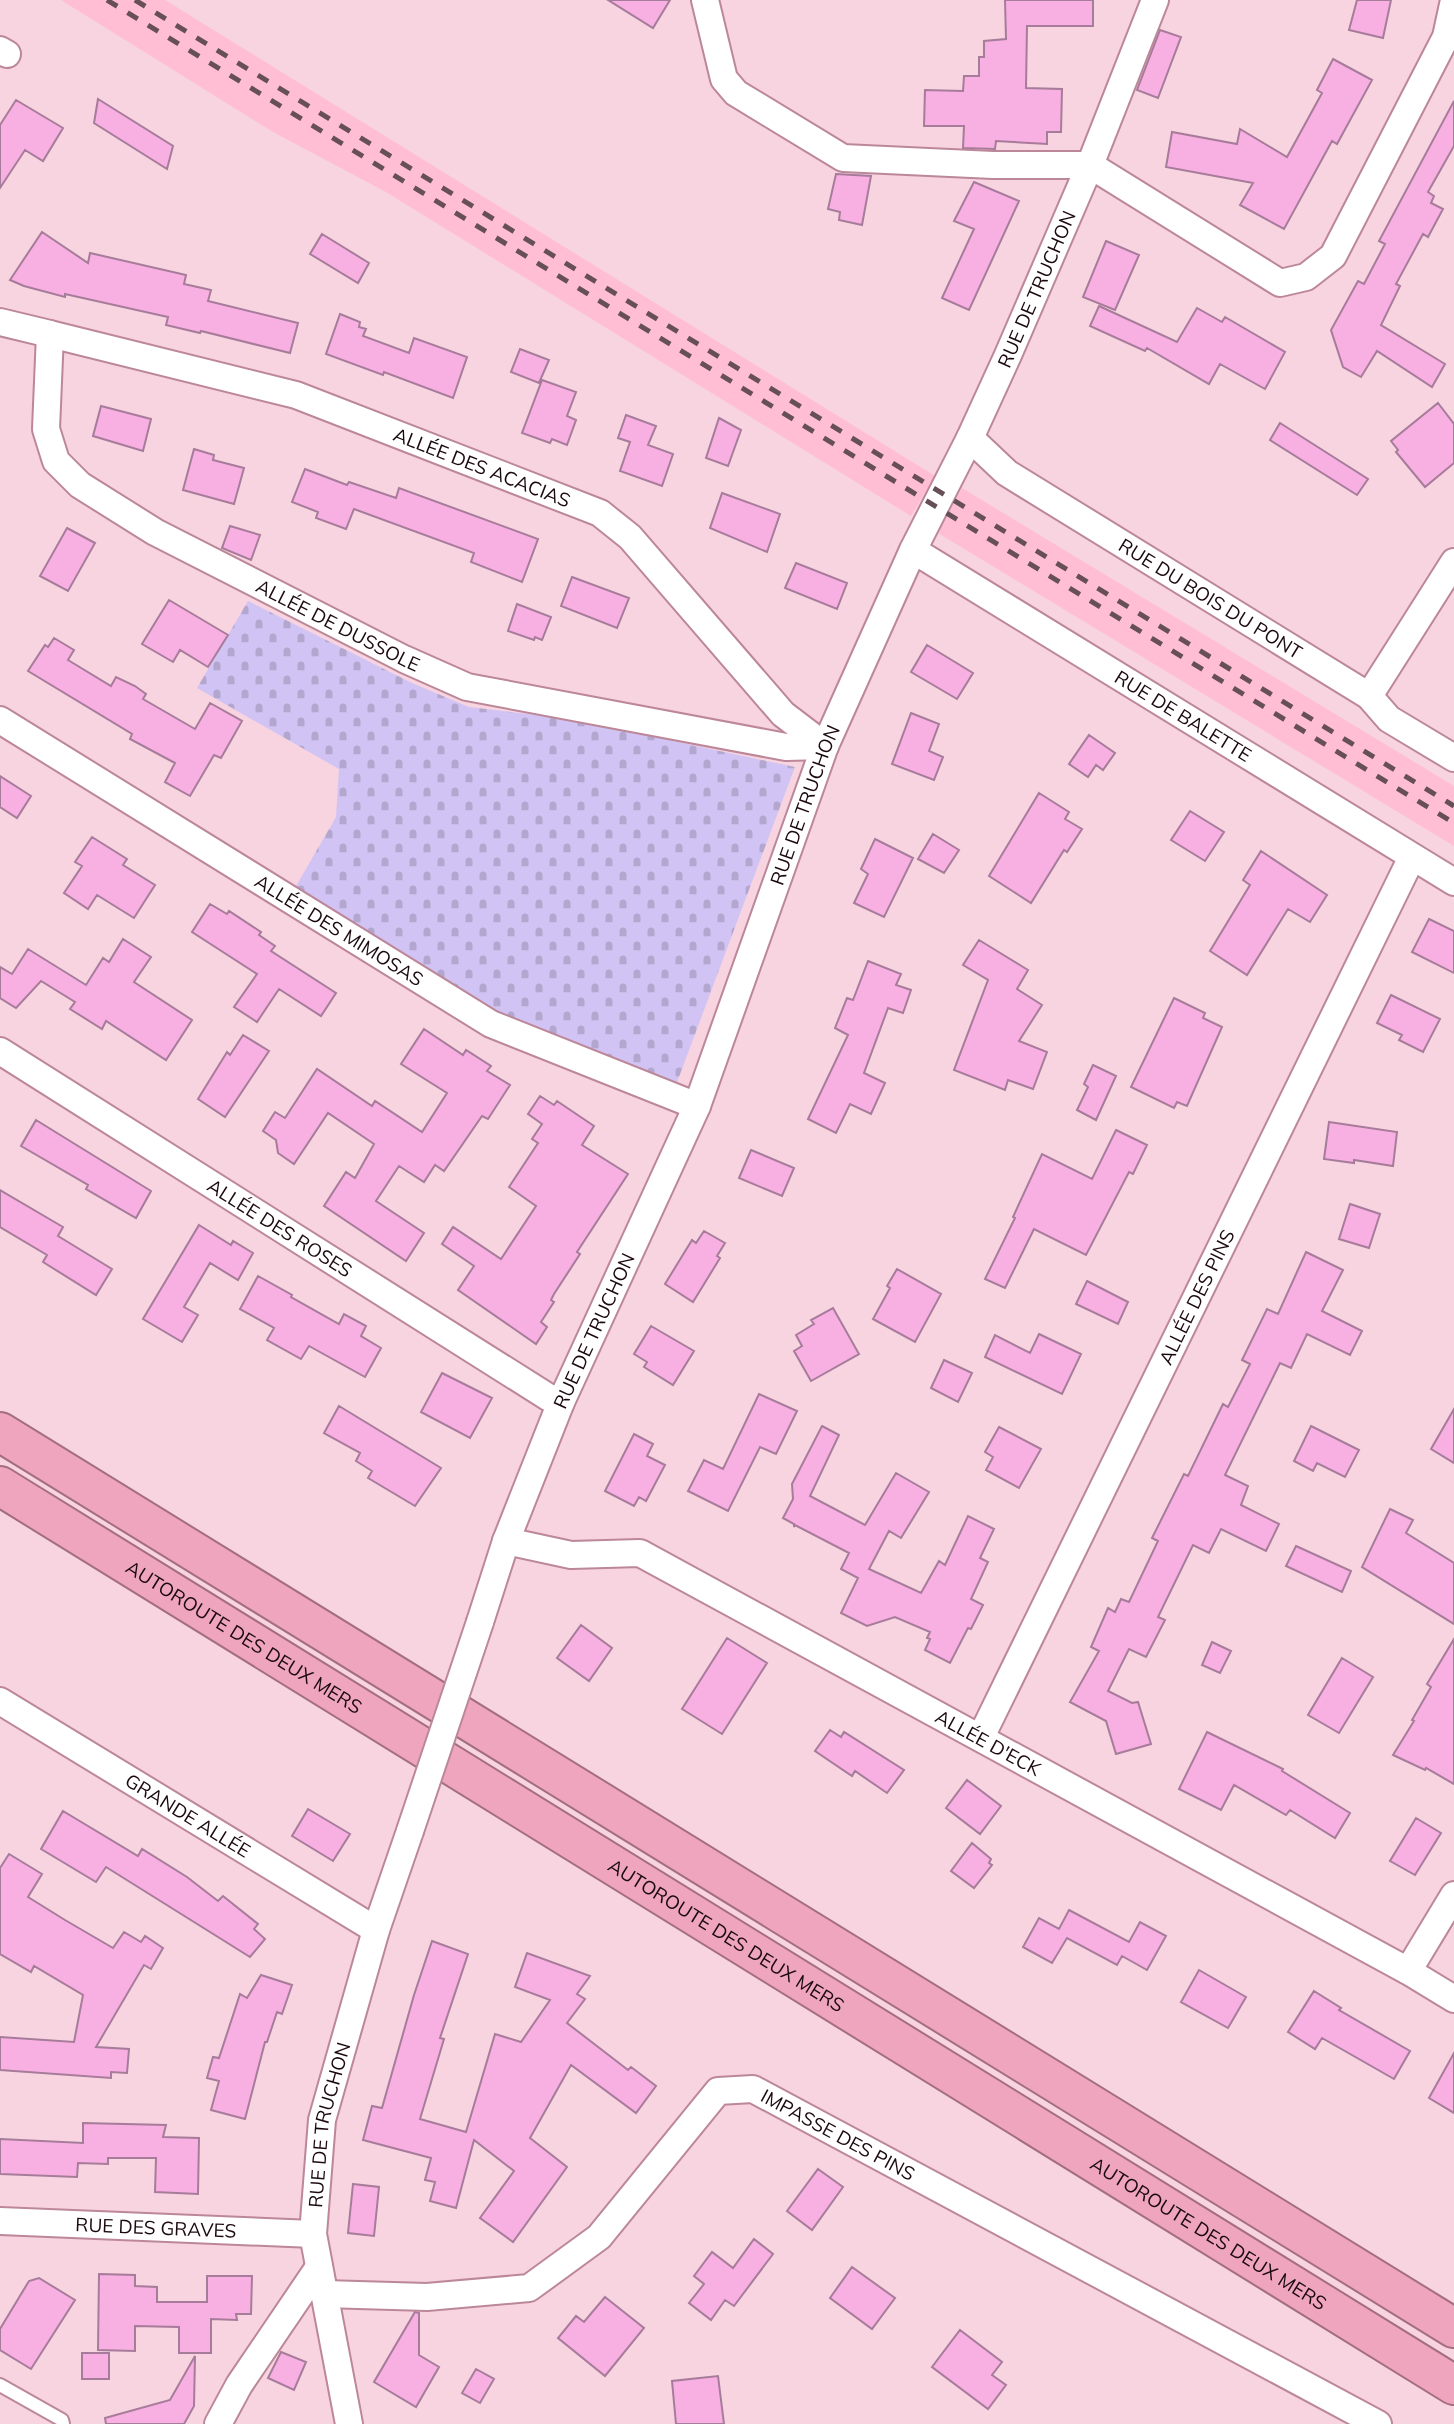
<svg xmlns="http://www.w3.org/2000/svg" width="1454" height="2424" viewBox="0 0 1454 2424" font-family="Mulish,sans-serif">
<defs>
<pattern id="cemetery-stones" width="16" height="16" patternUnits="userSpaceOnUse" patternTransform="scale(1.75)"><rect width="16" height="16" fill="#d1c4f4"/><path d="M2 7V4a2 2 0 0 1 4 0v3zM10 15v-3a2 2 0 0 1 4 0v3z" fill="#b3a7d0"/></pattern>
</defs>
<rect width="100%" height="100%" fill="#f7d4df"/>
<path fill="#ffbed3" d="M61,0H165L935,476L911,516L386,192L273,132Z
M962,488L1454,786V846L938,533Z"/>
<path fill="url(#cemetery-stones)" d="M248,601L412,683L469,707L570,719L795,767L676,1085L488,1014L292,893L336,817L339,769L197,688Z"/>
<path fill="#f8b0e3" stroke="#a77b9a" stroke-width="2" d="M608,0H670L653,28Z
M1005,0H1093V26H1027L1026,88L1062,89L1061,132H1047V144L996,141L995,149L963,148L964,126H924L925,90L963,91L964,76H979V57H984V41L1006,39Z
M1357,0H1391L1383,38L1349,30Z
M1160,30L1181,37L1158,98L1137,90Z
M1333,59L1372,80L1337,144L1332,141L1284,229L1240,205L1253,183L1166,167L1172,132L1237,144L1240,129L1287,157L1322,93L1317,90Z
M98,99L173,146L167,169L94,123Z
M16,100L63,128L43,161L25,150L0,188V125Z
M1454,101V146L1428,192L1434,196L1431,203L1443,209L1428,237L1423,234L1396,284L1400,286L1381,325L1445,364L1432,387L1377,351L1361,377L1343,367L1331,330L1358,281L1364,284L1385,244L1379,241Z
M836,174L871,176L862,225L839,220L840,212L828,209Z
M974,182L1019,201L969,310L942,298L974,229L954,221Z
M42,232L88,263L90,253L186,275L184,284L211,290L208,301L298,323L290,353L201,331L200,333L166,325L168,317L65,294V297L24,286L10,280Z
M322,234L369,263L358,283L310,254Z
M1106,241L1139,255L1115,310L1083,297Z
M1099,306L1177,342L1197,308L1222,322L1225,317L1285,352L1265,389L1220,364L1209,384L1147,348L1145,351L1090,326Z
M340,314L360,322L359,327L366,329L363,336L409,353L414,338L467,357L453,398L384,372L383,375L326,354Z
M520,349L549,360L539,383L511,372Z
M542,380L576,392L567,416L576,420L567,445L552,439L550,443L522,433Z
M1438,403L1454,424V463L1425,487L1396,452L1398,450L1391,441Z
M101,406L151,419L143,451L93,436Z
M626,415L656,426L648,445L673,454L662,486L620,471L630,442L618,438Z
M719,418L741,430L728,466L706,458Z
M1280,423L1368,479L1357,495L1270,440Z
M194,449L214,455L213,460L244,468L234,504L183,490Z
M305,469L347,485L349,482L396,498L399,488L538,539L522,582L471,562L474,553L354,509L346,529L316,518L318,512L292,502Z
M722,493L780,514L767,552L710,528Z
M230,526L260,535L251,560L222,548Z
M67,528L95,543L68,591L40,576Z
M796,563L847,583L837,609L785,588Z
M572,577L629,598L617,628L561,606Z
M169,600L228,635L208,667L180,650L173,662L142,644Z
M517,604L551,617L542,640L535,637L534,640L508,631Z
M54,638L74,650L68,660L111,686L116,677L135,686L146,694L143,699L195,729L210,703L242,721L221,758L214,755L190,796L165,782L175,763L130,739L132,734L28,671L45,645L48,647Z
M927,645L973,673L957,699L911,672Z
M911,713L939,724L929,751L943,757L934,780L892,764Z
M1089,735L1115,753L1103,770L1096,765L1088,777L1069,764Z
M0,776L31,796L17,818L0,807Z
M1039,793L1069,812L1065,819L1082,829L1067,852L1064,850L1031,903L989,876Z
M1190,811L1224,832L1205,861L1171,840Z
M933,834L959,850L944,873L918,859Z
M92,837L127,859L123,865L155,885L134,918L97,895L88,909L64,893L82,866L75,862Z
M875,839L913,858L884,917L854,903L868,874L861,869Z
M1261,851L1327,895L1310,922L1288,909L1247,975L1210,951L1250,885L1243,880Z
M210,904L227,914L229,911L261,932L259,935L275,946L271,951L336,993L321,1016L279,989L257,1022L234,1007L257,974L192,932Z
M1429,919L1454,931V973L1412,952Z
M123,939L151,957L134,982L192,1020L166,1060L106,1021L102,1029L70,1009L75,1002L41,981L16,1008L0,998V967L12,974L28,949L86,985L103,958L109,962Z
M979,940L1028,970L1017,989L1042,1005L1019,1041L1047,1052L1033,1089L1008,1080L1005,1090L954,1070L988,980L963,965Z
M868,961L901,974L896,985L911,990L903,1013L888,1008L864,1073L885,1083L871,1114L850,1104L836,1133L808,1119L848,1035L835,1028L847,998L853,1000Z
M1391,995L1440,1019L1423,1052L1399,1040L1402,1035L1377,1023Z
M1174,998L1205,1013L1203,1018L1222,1027L1187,1106L1177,1102L1174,1108L1131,1087Z
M424,1029L463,1055L466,1050L491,1066L487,1071L510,1085L488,1119L482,1116L444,1171L435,1165L424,1182L399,1166L376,1201L424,1233L406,1261L324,1206L346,1172L355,1178L374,1144L328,1113L294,1164L278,1153L276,1140L263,1131L275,1112L285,1118L317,1069L372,1106L375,1101L422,1132L447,1093L401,1064Z
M243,1035L269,1051L225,1117L198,1099L227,1052L230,1055Z
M1093,1065L1116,1076L1096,1120L1077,1110L1088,1087L1084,1084Z
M540,1096L554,1105L557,1101L594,1126L582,1145L628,1174L577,1252L580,1254L554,1294L551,1300L554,1302L541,1322L547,1327L536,1344L458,1290L474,1266L442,1244L453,1227L501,1259L536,1206L509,1187L538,1143L532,1139L542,1124L528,1114Z
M36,1120L151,1191L136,1218L86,1189L88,1185L21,1146Z
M1329,1122L1397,1132L1393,1166L1354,1160V1163L1324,1159Z
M1116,1130L1147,1145L1133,1174L1129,1172L1086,1255L1034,1229L1005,1288L985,1279L1015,1218L1013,1217L1042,1154L1092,1179Z
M751,1150L794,1168L782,1196L739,1178Z
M0,1190L63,1227L58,1236L112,1269L96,1295L43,1262L47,1255L0,1227Z
M1350,1204L1380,1214L1369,1248L1339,1239Z
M199,1225L231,1245L233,1241L253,1253L238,1280L210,1263L184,1307L198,1315L182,1342L143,1319Z
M704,1231L725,1243L717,1256L720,1258L693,1302L665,1284L692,1240L696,1243Z
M1306,1252L1343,1270L1322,1311L1362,1331L1350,1355L1307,1334L1291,1368L1280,1363L1225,1475L1248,1486L1241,1505L1279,1524L1266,1551L1221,1529L1209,1553L1193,1545L1158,1617L1165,1620L1146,1657L1129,1649L1108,1691L1132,1703L1138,1702L1151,1744L1116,1754L1106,1721L1070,1702L1099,1651L1091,1647L1108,1608L1115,1612L1121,1599L1129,1602L1158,1541L1152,1538L1184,1474L1188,1476L1223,1404L1228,1407L1250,1364L1242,1360L1267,1309L1278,1314Z
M897,1269L941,1294L915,1342L873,1319L890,1288L887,1286Z
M258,1276L292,1295L291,1297L339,1324L344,1314L366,1326L361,1336L381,1348L365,1377L309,1346L301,1359L267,1340L274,1328L240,1309Z
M1087,1281L1128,1302L1118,1324L1076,1304Z
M833,1308L859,1354L811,1381L794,1351L802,1346L796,1335L814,1324L811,1320Z
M651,1326L694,1351L673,1385L644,1367L647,1362L634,1354Z
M1039,1334L1081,1354L1062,1394L985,1357L995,1335L1030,1353Z
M944,1360L972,1373L958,1402L931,1388Z
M442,1373L492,1398L470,1438L421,1412Z
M759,1394L797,1411L776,1454L760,1447L728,1511L688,1491L704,1460L723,1469Z
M339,1406L441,1468L415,1506L368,1478L372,1471L356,1461L360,1453L324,1433Z
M1454,1409V1463L1431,1449Z
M822,1426L839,1435L810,1496L865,1525L896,1473L929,1492L901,1538L889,1531L869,1569L921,1593L939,1561L945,1565L968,1516L994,1529L980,1558L988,1562L971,1599L983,1605L971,1629L968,1628L950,1663L925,1650L930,1639L927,1638L930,1632L895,1617L867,1626L841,1613L858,1578L841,1569L849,1553L795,1525L794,1527V1524L783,1518L793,1499L792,1484Z
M1311,1426L1359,1450L1345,1477L1317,1463L1313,1471L1294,1461Z
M999,1427L1041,1449L1019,1488L986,1470L993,1457L985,1452Z
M634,1434L653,1444L647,1456L665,1465L646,1501L639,1497L634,1506L605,1491Z
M1390,1509L1413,1520L1406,1533L1454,1563V1624L1362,1567Z
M1296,1546L1351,1571L1342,1592L1286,1566Z
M581,1625L612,1648L589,1681L557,1658Z
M727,1638L767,1663L722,1734L682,1709Z
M1454,1639V1784L1426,1768L1425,1770L1393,1755L1414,1721L1412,1720L1431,1687L1427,1684Z
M1212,1642L1231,1651L1220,1673L1202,1665Z
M1342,1658L1373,1677L1339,1733L1308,1715Z
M830,1730L841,1737L844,1732L904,1770L887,1793L855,1771L852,1776L815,1751Z
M1207,1732L1283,1769L1282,1771L1350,1813L1335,1838L1290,1810L1286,1815L1234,1785L1221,1810L1179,1789Z
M967,1780L1001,1806L980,1834L946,1808Z
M308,1809L350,1834L333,1861L292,1836Z
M63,1811L138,1856L142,1849L187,1877L218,1901L223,1896L258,1924L254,1929L265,1939L250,1957L106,1867L96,1882L41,1849Z
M1416,1818L1441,1833L1415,1875L1390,1861Z
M972,1843L991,1859L989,1863L992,1865L974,1888L951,1871Z
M9,1854L42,1874L28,1897L65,1920L113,1948L124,1932L141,1942L145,1936L163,1948L151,1969L144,1965L96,2047L129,2049L127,2073L111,2072V2078L0,2070V2037L74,2042L83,1995L34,1966L31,1972L0,1954V1868Z
M1069,1910L1129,1942L1140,1922L1166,1936L1147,1970L1122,1956L1117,1965L1067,1938L1052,1963L1023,1947L1039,1918L1059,1929Z
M432,1941L468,1954L440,2038L444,2039L420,2119L466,2132L495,2034L521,2042L550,2000L515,1987L527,1953L590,1976L577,1994L585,1999L567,2023L628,2070L631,2067L656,2086L636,2113L571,2065L530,2138L567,2167L513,2242L480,2218L514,2171L474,2140L456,2208L430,2201L435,2182L425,2180L431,2158L363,2140L372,2106L382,2108L414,1995Z
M1199,1970L1246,1997L1228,2028L1181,2002Z
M261,1975L292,1985L282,2014L277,2012L267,2042H265L245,2119L211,2110L219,2081L207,2078L213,2057L219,2058L240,1994L247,1998Z
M1314,1991L1341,2008L1339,2010L1410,2051L1394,2079L1322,2038L1315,2049L1288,2032Z
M1454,2053V2113L1429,2098Z
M83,2123L166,2125L163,2137L199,2138L198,2194L155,2192L156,2158H108V2164L78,2163L77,2177L0,2174V2139L83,2143Z
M818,2169L843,2187L812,2230L787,2211Z
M353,2184L379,2187L374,2236L348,2233Z
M754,2239L773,2254L734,2306L725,2300L711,2320L689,2303L704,2284L694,2276L712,2252L733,2268Z
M852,2267L895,2298L872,2329L830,2298Z
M99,2274L135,2275V2286L157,2287V2302H207V2276H252L251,2314H236L237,2320L211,2319V2353H179V2327L135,2326V2351L98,2350Z
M39,2278L75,2300L31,2369L0,2350V2329L29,2281Z
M605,2297L644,2328L605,2376L558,2338L576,2316L584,2322Z
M415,2312L419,2313V2355L439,2367L416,2407L374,2382Z
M960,2330L1002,2362L992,2375L1006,2385L988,2409L932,2367Z
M281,2352L306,2362L294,2390L268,2378Z
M82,2353H109V2379H82Z
M195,2356L194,2406L184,2424H106L105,2418L170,2400Z
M476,2369L494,2379L480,2403L462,2393Z
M718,2376L724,2424H676L672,2381Z"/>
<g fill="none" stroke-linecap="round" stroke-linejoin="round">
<defs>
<path id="service" d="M0,2385L62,2420L63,2424"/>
<g id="minor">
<path d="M705,0L724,79L736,93L843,158L993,165H1090L1280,283L1306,277L1333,256L1446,37L1454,0"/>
<path d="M0,50L7,54"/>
<path id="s1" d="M0,322L50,334L46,429L56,461L80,485L155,532L404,659L467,687L786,747L825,746"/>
<path id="s2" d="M50,334L296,395L600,513L630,537L783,714L825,746"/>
<path id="s3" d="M970,438L1007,473L1369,696L1389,719L1454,758"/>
<path id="s4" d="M913,550L1454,882"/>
<path d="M1369,696L1454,562"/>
<path id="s5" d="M0,720L491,1024L697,1106"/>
<path id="s6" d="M0,1051L548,1397L561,1402"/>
<path id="s7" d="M506,1541L571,1555L640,1553L1408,1971L1454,1999"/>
<path id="s8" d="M480,1622L506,1541L561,1402L697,1106L825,746L913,550L970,438L1008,355L1090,165L1155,0"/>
<path id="s9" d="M0,1701L376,1930"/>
<path id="s10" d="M981,1737L1412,857"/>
<path d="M1408,1971L1454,1895"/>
<path id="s11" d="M0,2221L313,2234"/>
<path id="s12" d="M324,2294L427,2297L529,2288L599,2237L718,2091L753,2089L1378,2424"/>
<path d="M218,2424L239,2385L319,2267"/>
<path id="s13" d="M349,2424L313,2234L322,2120L376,1930L410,1831"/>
</g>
<g id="motorway">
<path d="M0,1432L1454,2328"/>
<path id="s14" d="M0,1486L1454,2385"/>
</g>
</defs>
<use href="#service" stroke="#bc8798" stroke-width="16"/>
<use href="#minor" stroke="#bc8798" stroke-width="30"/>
<use href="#motorway" stroke="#a46e80" stroke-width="42"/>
<use href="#service" stroke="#fff" stroke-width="12"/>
<use href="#minor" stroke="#fff" stroke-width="26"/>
<use href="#motorway" stroke="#eea5bd" stroke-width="38"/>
<path stroke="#674f57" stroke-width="5" stroke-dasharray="12 12" stroke-linecap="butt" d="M107,0L1454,823
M135,0L1454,806"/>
<defs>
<path id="minor-bridge" d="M410,1831L480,1622"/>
</defs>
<use href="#minor-bridge" stroke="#bc8798" stroke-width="30" stroke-linecap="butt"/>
<use href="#minor-bridge" stroke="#fff" stroke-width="26"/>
</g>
<g text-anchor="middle" stroke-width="7" stroke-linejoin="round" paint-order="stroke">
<g font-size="19" fill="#1b0910" stroke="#fde5ec">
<text dy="7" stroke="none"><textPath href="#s8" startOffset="1446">RUE DE TRUCHON</textPath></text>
<text dy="7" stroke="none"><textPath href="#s2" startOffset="453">ALLÉE DES ACACIAS</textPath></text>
<text dy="7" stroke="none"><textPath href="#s3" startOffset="290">RUE DU BOIS DU PONT</textPath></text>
<text dy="7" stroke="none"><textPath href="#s1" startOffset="508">ALLÉE DE DUSSOLE</textPath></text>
<text dy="7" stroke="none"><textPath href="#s4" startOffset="317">RUE DE BALETTE</textPath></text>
<text dy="7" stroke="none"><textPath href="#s8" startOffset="880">RUE DE TRUCHON</textPath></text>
<text dy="7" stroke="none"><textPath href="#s5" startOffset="399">ALLÉE DES MIMOSAS</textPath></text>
<text dy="7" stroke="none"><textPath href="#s6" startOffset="331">ALLÉE DES ROSES</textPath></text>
<text dy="7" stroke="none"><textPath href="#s10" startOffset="490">ALLÉE DES PINS</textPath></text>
<text dy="7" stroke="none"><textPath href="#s8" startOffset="313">RUE DE TRUCHON</textPath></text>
<text dy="7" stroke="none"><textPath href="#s14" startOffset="287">AUTOROUTE DES DEUX MERS</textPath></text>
<text dy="7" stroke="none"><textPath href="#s7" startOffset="532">ALLÉE D'ECK</textPath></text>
<text dy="7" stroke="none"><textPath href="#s9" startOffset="220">GRANDE ALLÉE</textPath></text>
<text dy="7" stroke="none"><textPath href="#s14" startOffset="854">AUTOROUTE DES DEUX MERS</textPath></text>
<text dy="7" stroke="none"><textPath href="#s13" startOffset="304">RUE DE TRUCHON</textPath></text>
<text dy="7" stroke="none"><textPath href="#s12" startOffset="612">IMPASSE DES PINS</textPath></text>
<text dy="7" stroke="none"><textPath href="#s11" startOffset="156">RUE DES GRAVES</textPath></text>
<text dy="7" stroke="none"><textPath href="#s14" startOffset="1421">AUTOROUTE DES DEUX MERS</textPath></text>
</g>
</g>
</svg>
